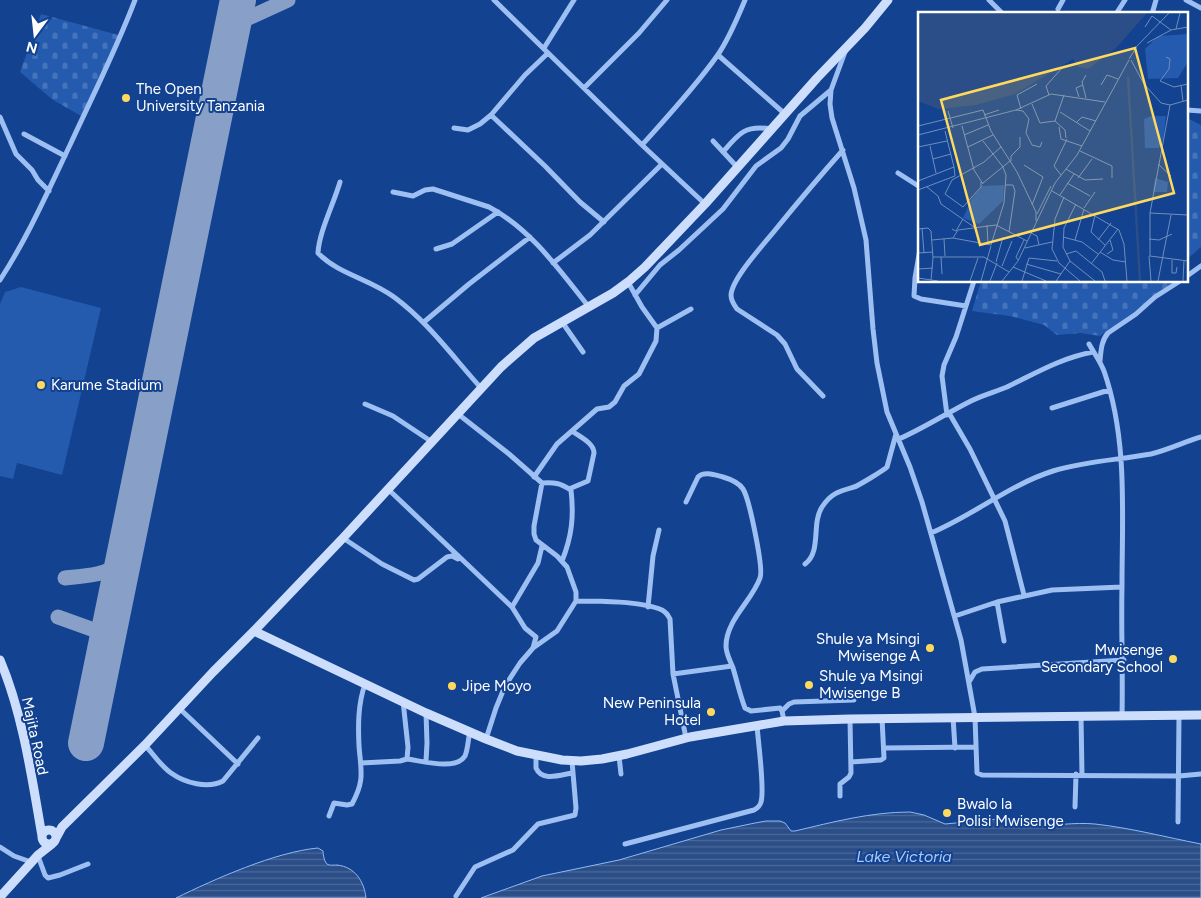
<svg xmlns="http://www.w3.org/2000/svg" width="1201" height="898" viewBox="0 0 1201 898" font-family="Figtree,sans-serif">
<defs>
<pattern id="cemetery-stones" width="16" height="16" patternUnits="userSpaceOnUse" patternTransform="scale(1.25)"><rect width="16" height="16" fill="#245baf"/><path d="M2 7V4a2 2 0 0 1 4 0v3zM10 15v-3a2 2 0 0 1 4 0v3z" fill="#4574bb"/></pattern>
<pattern id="water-rules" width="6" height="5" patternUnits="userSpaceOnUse" patternTransform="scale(1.25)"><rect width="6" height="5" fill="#2b4e88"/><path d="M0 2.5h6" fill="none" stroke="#4b699a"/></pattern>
</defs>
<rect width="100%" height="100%" fill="#124290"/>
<path fill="#245baf" d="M21,287L101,308L62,475L17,463L13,479L0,476V304L5,292Z"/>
<path fill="url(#cemetery-stones)" d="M41,14L122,36L85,118L53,100L20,72Z
M1187,118L1201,125V247L1187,259Z
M981,281H1178L1100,336L1081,333L1057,335L1044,325L1010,316L972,311Z"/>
<path fill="url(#water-rules)" stroke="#8eb9f5" d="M910,812L924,815L945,824L1009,818L1031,820L1033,826C1053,826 1074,822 1095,824C1131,828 1165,837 1201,844V898H481L542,876L619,860L721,830L755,823L766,821H780L785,823L791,831H795C833,822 871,812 910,812Z
M318,848L323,851C323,854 324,860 326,863C328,866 333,865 337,865C355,867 364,881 366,898H176C215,879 275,852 318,848Z"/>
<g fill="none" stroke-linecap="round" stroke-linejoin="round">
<path stroke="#88a0c8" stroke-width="15" d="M233,25L288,0
M65,578C86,576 106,575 123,563
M58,617L108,635"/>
<path stroke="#88a0c8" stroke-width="36" d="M86,743L238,0"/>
<path stroke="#9dbff2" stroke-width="5" d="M494,0L642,145L705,204
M989,0L1003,14
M1186,0L1201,8
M1058,9L1063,0
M1116,14L1125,0
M1152,14L1156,0
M544,48L574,0
M845,52L831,90L830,104L832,118L854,188L866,240L873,329L877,363L887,412L910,467L922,502L961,640L975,717L977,773L982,775L1179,776L1201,774
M718,55L785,114
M584,88L639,33L667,0
M1187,110L1201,111
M491,115L545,166L580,202L604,222
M0,117L16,154L32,170L38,180L49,191
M454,128L468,130L480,124L491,115L525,75L548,53
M24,134L65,156
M713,141L738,168
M642,145C668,116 695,87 717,56C729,39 737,19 745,0
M723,152C739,133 745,125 771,129
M898,173L920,187
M340,182C334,203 319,232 318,253C338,274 370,279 394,297C428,322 453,357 481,388
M393,192L413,196L425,190L433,189L489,207C531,229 560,271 589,307
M436,249L452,244L498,212
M920,249L915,278L914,296L921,299L966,306
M553,263L590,235L662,164
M1187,276L1201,266
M0,280C28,237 48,191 70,145C92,97 116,50 135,0
M635,295L660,265L679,250L723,209L756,166L781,148L788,139L800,116L831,90
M424,322L469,284L530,237
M562,322L583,352
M657,328L691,309
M1089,344C1094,353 1100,361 1104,371C1128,440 1122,514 1122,586C1121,629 1123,672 1122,716
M1100,361C1101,351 1101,341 1108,333L1136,314L1155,297L1180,281
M823,396L797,369L785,344L777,335L737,309C734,305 731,300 731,295C732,278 765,243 776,229C798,202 820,176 843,150
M365,404L393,416L432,442
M1052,408L1109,390
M949,413L970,449L1005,521L1024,595
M458,414L509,454L542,483C554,482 560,483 571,490C574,516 572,536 562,561
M947,415L942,376L944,365L956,337L974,281
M899,439C924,428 947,413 971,401C983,395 995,392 1007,387C1036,373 1061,358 1093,352
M534,477L557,444L597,409L609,407L615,402L624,386L639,374L656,341L657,328L642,307L628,282
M569,489L588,481L594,453C594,443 580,437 572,431
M389,490L512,607L525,628L536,637L533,648
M686,502L698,477C704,471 715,475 723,477C730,479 739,483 743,489C749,498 764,569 760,578C752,601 726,620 726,646C726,654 730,660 733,668C737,681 740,695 745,708L751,711L780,708L782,711L784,721
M931,533C974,515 1009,485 1053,471C1085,461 1118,460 1151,454C1168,450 1184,442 1201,437
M343,538L382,564L414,580L418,579L447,557L452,556L458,559
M805,564C822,551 811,524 822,507C831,493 840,491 854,487C858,486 884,470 887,467L896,434
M576,601C599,601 641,601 662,610C666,612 668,615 670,619L673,674L686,738
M997,602L1004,641
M512,607L538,563L542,546
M648,607L653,556L659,530
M955,616L997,602L1052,590L1122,587
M673,674L732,666
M969,682L975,672L982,669L1124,660
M179,708L238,764
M782,711L789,704L794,702L854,700
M1081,716L1082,775
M953,717L955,748
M486,739L496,708L505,686L520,663L533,648L557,631L576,601V592L567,567L557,556L536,540L534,534V526L542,483
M145,745C153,754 161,766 171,773C185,783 208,789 223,781L258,738
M884,748L975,747
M536,756V768C542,782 560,775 572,773
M619,756L621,774
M407,759C422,761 456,771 465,756C468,749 468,739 470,732
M426,761L427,743L426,713
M851,762L881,760L884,758L882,718
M361,763L400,761L407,759L408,747L403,701
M840,796V784L849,777L851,773L850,719
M1075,807L1076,774
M329,816L334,803L347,805L352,804C365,780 361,771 359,746C358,725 358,704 365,684
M1178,822L1179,715
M625,844L754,810C758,808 760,806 761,802C765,789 758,742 757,725
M0,847L14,856L31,862
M38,856L45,875L48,878L60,875L88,864
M456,896L475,867L513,850L538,824L575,815L576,808L572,761"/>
<path stroke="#ccdefc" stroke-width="9" d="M254,631L426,713L486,739L517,751L562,760L581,761L602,759L627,754L690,737L784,721L850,719L1201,715
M0,660C23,714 32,779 42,836
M42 837a7 7 0 1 1 14 0a7 7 0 1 1-14 0Z
M56,838L62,827L145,745L213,672L254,631L343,538L501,367L534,338L613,293L628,282L645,267L705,204L817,78L865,28L888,0
M0,897L38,855L52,844"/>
</g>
<g fill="#ffd95e" stroke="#124290" stroke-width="2">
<circle cx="126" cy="98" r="5"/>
<circle cx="41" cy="385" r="5"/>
<circle cx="930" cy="648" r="5"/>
<circle cx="1173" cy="659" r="5"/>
<circle cx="809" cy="685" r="5"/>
<circle cx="452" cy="686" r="5"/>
<circle cx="711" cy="712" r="5"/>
<circle cx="947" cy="813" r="5"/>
</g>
<g text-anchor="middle" stroke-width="4" stroke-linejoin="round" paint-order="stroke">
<g font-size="15" fill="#fff" stroke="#124290" text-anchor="start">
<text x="136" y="94">The Open<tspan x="136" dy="17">University Tanzania</tspan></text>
<text x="51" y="390">Karume Stadium</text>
<text x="920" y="644" text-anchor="end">Shule ya Msingi<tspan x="920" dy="17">Mwisenge A</tspan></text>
<text x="1163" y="655" text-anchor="end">Mwisenge<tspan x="1163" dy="17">Secondary School</tspan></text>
<text x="819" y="681">Shule ya Msingi<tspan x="819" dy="17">Mwisenge B</tspan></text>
<text x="462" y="691">Jipe Moyo</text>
<text x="701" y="708" text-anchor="end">New Peninsula<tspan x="701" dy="17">Hotel</tspan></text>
<text x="957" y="809">Bwalo la<tspan x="957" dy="17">Polisi Mwisenge</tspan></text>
</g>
<g font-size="15" fill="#fff" stroke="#124290">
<text transform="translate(35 736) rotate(78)" y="5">Majita Road</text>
</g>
<g font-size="16" font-style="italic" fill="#a9c9f9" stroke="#124290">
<text x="904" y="862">Lake Victoria</text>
</g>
</g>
<g transform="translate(918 12)">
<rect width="270" height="270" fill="#124290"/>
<path d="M233,104H248L245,127L241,136H227L226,107Z" fill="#245baf"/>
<path d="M270,22V50L260,66L230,67L227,37L240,24Z" fill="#245baf"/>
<path d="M237,166L250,170L249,180H235ZM86,173L85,189L61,212L45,206L53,188L64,174Z" fill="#245baf"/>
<path d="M0,1H229L198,36L170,57L160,55L155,47L97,82L58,93L20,97L0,89Z" fill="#2b4e88"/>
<path fill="none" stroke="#2b4e88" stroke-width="2.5" d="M210,65L222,269"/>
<path fill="none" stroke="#718ebc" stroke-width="1" d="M227,15L234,4L253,18L270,15M258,17L262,1M229,31L253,18M248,45L252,47L251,57L242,69L256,75L270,72M211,47L219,34L251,1M213,48L226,72L243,91L252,93L270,88M183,73L189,63L200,67M263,73L265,89M131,83L128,74L144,56M146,83L137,109L147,118L148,126M161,85L158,76L165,73M168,86L164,70L168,63M114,92L122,111L137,109M252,93L232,201L270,203M103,97L99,83L119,72M98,98L105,99L111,107L108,121L114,133L122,135L124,130M30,99L35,116M142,100L172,119M66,103L81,98M158,111L164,105L178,109M0,114L65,98L73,119L99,160L118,200V209M44,114L56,158L65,172M141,115L143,127L164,134M0,123L98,98L133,82L187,90M46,123L70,113M65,129L85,155M12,134L18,161M0,135L29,129M50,135L75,123M162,139L194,154V166M15,147L33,142M93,149V144L102,135V125M240,152L253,164M106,153L125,165L114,193M148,157L167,168L185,167M143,163L136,154L149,127M160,166L174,147M0,169L36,155L27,119M63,170V175L45,195L27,182L34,168L66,150L83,135M65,171L92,149M149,171L172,184M87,173H95L97,179L91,220M9,175L20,184L23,192L56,215M0,178L37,164L36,155M134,179L201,218L206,232L209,269M142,183L156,162M146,185L137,207L134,237L141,251L162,269M158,192L146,216L145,235L152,249L177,269M166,196L177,180M232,201V244L270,249M119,202L133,174M177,203L173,220L187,233M69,213L70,232M4,216L6,241M0,217L10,216L13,219L15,246L13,268M34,217L38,219L45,207M113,221L119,224L121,233M145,225L164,230L180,242M35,226L40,218L78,213L109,229M26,227L27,244M231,227L241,228L254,222M14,228L35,226L73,233L86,191L88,163L85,155M157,228L166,197M180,228L193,211M107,236L134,230M182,240L195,248L208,250M0,241L15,240M148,242L158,239L184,260L187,269M189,242L195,238L192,228M231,244L233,269M15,245H66L91,260M23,245L24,262M100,248L98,245L106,228M254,248V261H258L259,255M78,250L85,225M108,252L143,262M173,252L200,217M84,254L94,229M95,255L128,269M0,257L15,256M0,266L20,269M52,269L60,246M63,269L73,234M72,269L79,251M84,269L100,249L137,171L159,143L211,48M104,269L111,246L139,249M138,269L152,249M240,269L253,203M265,269L266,248"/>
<path fill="#ffd95e" fill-opacity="0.15" stroke="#ffd95e" stroke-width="2.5" d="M217,36L256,181L62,233L23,88Z"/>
<rect width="270" height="270" fill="none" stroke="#fff" stroke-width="2.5"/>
</g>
<g transform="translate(35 35) rotate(195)" stroke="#124290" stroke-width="4" paint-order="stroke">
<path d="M0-4L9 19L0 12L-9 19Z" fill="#ffffff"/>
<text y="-8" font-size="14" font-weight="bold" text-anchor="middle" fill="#ffffff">N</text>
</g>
</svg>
